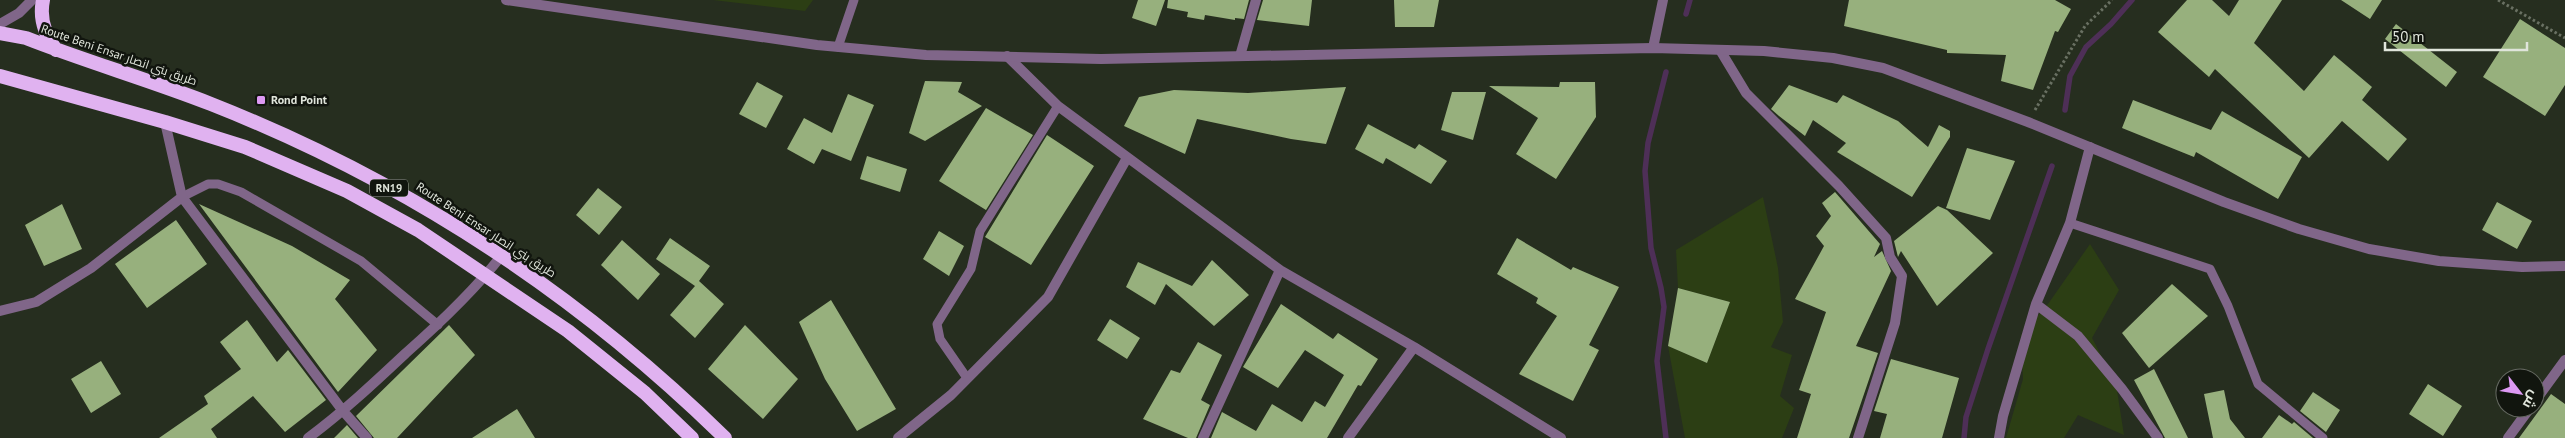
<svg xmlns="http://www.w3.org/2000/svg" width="2565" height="438" viewBox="0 0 2565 438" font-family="'PT Sans',Cairo,sans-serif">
<rect width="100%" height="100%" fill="#262e1f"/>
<path fill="#2c3e14" d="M713,0H813L805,11Z
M1763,197L1778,268L1783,322L1771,347L1792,355L1780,396L1794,408L1782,438H1685L1668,346L1707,363L1730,302L1678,288L1676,250Z
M2090,244L2119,290L2092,338L2116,384L2124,435L2078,415L2064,438H2006L2023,379L2021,335L2048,304Z"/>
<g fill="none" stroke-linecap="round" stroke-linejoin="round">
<path stroke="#4e2f57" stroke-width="5.5" d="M1686,14L1690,0
M1666,72L1648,143L1645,171L1651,248L1661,288L1664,307L1657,361L1666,438
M2065,110L2070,76L2086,47L2111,24L2132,0
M1964,438L1966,417L1988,349L2052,166"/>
</g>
<path fill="#97b07d" d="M1138,0H1165L1156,26L1132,18Z
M1168,0H1249L1244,19L1235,18V20L1205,15L1204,20L1187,17L1188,12L1167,8Z
M1263,0H1312L1309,26L1257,20Z
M1394,0H1439L1434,27H1395Z
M1849,0H2055L2071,9L2058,32L2055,31L2033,90L2001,81L2006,55L1947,53V50L1844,26Z
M2187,0H2212L2229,16L2239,0H2282L2254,43L2304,91L2334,55L2372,87L2362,100L2407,139L2388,161L2342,121L2309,158L2215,69L2209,77L2158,32Z
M2341,0H2382L2370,19Z
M2520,19L2565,48V85L2545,116L2483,77Z
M2396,24L2457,72L2446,87L2385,39Z
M925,81L962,82L958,92L982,106L925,141L909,133Z
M757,82L783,96L766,128L739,114Z
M1560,82H1595L1596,117L1556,179L1516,154L1538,118L1489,86L1559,87Z
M1789,85L1837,103L1843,95L1898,121L1928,147L1939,125L1950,131V137L1912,197L1837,152L1846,143L1813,120L1805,136L1779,116L1771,109Z
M1346,87L1326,144L1291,139L1197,119L1185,154L1124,126L1139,97L1174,90L1248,93Z
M1452,92H1486L1473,140L1441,130Z
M848,94L874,105L851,161L822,149L814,164L787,149L804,118L832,133Z
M2133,100L2211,130L2222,111L2302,157L2278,199L2196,152L2194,157L2122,128Z
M986,108L1033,135L986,210L939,181Z
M1368,124L1415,149L1419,144L1447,161L1431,184L1386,158L1383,164L1355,149Z
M1047,135L1094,166L1031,265L985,237Z
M1967,148L2015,161L1990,220L1946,208Z
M867,156L907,169L900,192L860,179Z
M598,188L622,207L599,235L576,215Z
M1835,192L1880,244L1874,257L1882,251L1891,271L1856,346L1878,353L1849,438H1797L1811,394L1799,390L1826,312L1795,299L1824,246L1816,236L1831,216L1822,203Z
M2497,202L2532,221L2517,249L2482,230Z
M62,204L82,249L44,266L25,225Z
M199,204L292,246L350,280L335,299L377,350L338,392Z
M1938,206L1947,210L1993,253L1937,306L1901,251L1898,257L1894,241Z
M176,220L207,264L147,308L115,264Z
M939,231L964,246L949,276L923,259Z
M670,238L710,266L699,281L724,304L695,338L670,315L695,286L656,259Z
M1517,238L1571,270L1573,267L1619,287L1589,345L1599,350L1573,401L1519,374L1557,316L1536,303L1538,298L1497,274Z
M622,240L660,274L638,300L601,265Z
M1212,260L1249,295L1214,326L1166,284L1155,305L1126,287L1138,262L1192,286Z
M2172,284L2208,316L2149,368L2122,333Z
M1678,288L1730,302L1707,363L1668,346Z
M831,300L896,409L857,431L825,379L799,322Z
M1281,304L1333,339L1338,333L1378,359L1361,386L1358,385L1327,438H1211L1222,412L1256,431L1272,404L1302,422L1315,401L1325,407L1344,375L1305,350L1278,388L1243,367Z
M1110,319L1140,338L1127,359L1097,340Z
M247,320L277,362L288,350L326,400L285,432L253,396L211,429L217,438H159L208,404L204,396L241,369L220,342Z
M449,325L475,355L397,438H374L356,416Z
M745,325L798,379L763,419L708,369Z
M1198,342L1222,355L1201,400L1210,405L1196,438H1188L1143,419L1171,370L1180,373Z
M1891,359L1959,378L1942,438H1880L1887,414L1874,411Z
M101,361L121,394L91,413L71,379Z
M2154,369L2188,438H2165L2134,380Z
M2428,384L2462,406L2443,436L2409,414Z
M2224,390L2230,419L2245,438H2213L2204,394Z
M2313,392L2340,410L2326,432L2300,411Z
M2551,394L2565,404V438H2519Z
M517,409L535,438H472Z
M2279,415L2292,424L2294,422L2313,438H2262Z
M347,425L358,438H334Z"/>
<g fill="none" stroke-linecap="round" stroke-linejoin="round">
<path stroke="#697062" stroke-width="3" stroke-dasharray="2.5 2.5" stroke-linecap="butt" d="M2498,0L2565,38
M2035,110L2085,26L2112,0"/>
<path stroke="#806689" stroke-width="9" d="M838,47L854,0
M182,197L208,184H218L241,192L361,261L438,325
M2070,223L2210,269L2228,306L2258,384L2323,438
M967,378L940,339L937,324L971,269L980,231L1058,106"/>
<path stroke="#806689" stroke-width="10" d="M1653,48L1663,0
M1720,50L1746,93L1839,186L1886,238L1890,257L1902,276L1895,323L1858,438
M1007,56L1058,106L1280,270L1414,347L1561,438
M1240,56L1256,0
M165,122L182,197L343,411L367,438
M2036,304L2078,336L2122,389L2158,438
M0,311L36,302L91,268L182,197
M2535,401L2565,360
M308,438C343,412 374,383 406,353C440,323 474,291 502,255
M898,438L951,395L1048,297L1127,158
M1203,438L1280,270
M1348,438L1414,347
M1999,438L2003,416L2036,304L2070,223L2090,147
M2508,438L2530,408"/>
<path stroke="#806689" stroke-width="10" d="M506,0L817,45L926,55L1101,59L1653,48L1764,51L1833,58L1883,68L2028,122L2224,202L2299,229L2369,249L2439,261L2522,267L2565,266
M0,24L19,13L32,0"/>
<path stroke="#e0b2f0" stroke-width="14" d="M43,0C39,19 45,35 56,50
M0,33L26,38C87,62 150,80 211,104C404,180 577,293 725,438
M0,76L165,122L245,147L347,191L418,230L568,331L645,393L692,438"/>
</g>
<rect fill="#dd99f3" stroke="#11150e" stroke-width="2" x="256" y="95" width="10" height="10" rx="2.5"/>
<g text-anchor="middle" stroke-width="5" stroke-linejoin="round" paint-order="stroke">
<rect fill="#11150e" stroke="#a2a79e" stroke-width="1" x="370" y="179.5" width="38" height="17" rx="4"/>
<g font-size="11" font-weight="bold" fill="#e0e5db">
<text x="389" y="192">RN19</text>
</g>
<g font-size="12" fill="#e0e5db" stroke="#11150e">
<text transform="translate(119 55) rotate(19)" y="4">Route Beni Ensar طريق بني انصار</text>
<text transform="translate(486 230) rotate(33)" y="4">Route Beni Ensar طريق بني انصار</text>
</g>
<g font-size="12" font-weight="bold" fill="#e0e5db" stroke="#11150e" text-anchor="start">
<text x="271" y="104">Rond Point</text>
</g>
</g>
<g transform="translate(2520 393) rotate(121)"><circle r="24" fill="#11150e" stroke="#646860"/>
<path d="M0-4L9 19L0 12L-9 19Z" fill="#dd99f3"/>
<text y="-8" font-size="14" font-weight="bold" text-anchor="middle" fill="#e0e5db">ش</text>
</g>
<path d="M2385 42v8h142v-8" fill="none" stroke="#e0e5db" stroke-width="2.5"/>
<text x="2392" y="42" font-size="15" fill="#e0e5db" stroke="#11150e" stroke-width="4" paint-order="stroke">50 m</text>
</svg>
